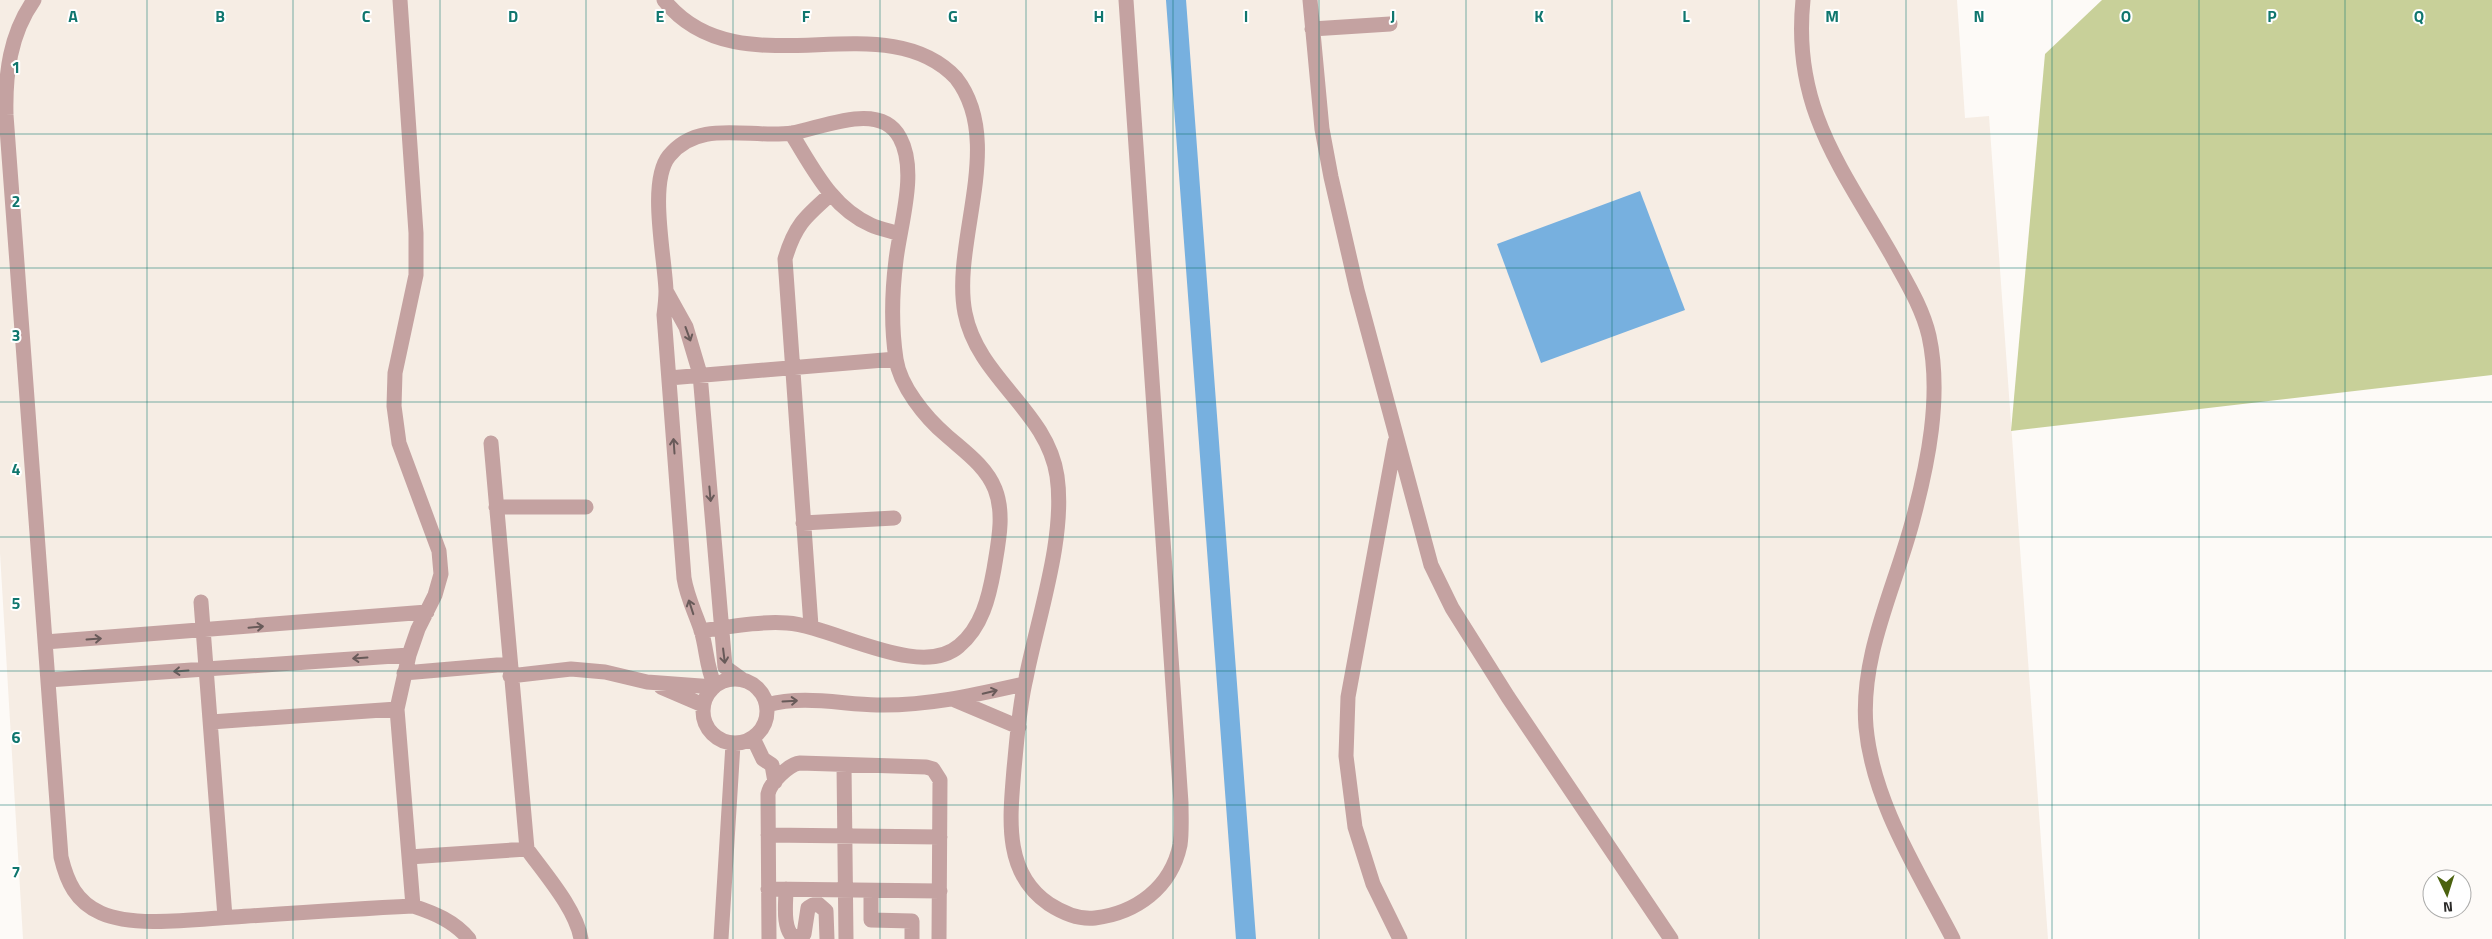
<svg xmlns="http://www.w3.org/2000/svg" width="2492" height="939" viewBox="0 0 2492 939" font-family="'Titillium Web',sans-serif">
<rect width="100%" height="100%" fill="#fdfaf7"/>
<path fill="#f6ede4" d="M0,0H1957L1965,118L1989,116L2048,939H23L0,553Z"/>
<path fill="#c8d099" d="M2102,0H2492V375L2011,431L2045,54Z"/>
<path fill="#77b0df" d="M1640,191L1685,310L1541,363L1497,244Z"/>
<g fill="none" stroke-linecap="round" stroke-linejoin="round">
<path stroke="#77b0df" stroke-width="20" d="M1176,0L1246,939"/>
<path stroke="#c4a2a1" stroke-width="15" d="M34,0C10,34 5,74 6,115L61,857C67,882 76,902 101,913C134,928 198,919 234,917C294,913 353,909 413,906C434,913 454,921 469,939
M400,0L416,233V275L395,373L394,406L399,443L439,551L441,574L435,595L418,629L409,655L397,709L413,906
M664,0C739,94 883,0 956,78C1006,142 951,242 965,313C978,379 1047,410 1057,476C1066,537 1038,617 1026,678C1019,707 1017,739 1014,769C1010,818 1003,873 1049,904C1063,913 1078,920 1095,918C1136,913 1171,888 1180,845C1182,832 1181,817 1181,803L1126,0
M1310,0L1322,129L1331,177L1357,290L1431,565L1452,608L1508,697L1671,939
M1803,0C1792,107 1841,167 1891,254C1905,280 1922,306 1929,336C1942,396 1928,464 1912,523C1894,590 1860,656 1866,727C1873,803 1919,873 1953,939
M1312,29L1390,24
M791,133C813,168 831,207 871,225C880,229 891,231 900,234
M666,291L686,327L700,374L725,667L743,680
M669,378L896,359
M1395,442L1348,697L1346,756L1355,827L1373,884L1400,939
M491,443L527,849C545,874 576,909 581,939
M496,507H586
M803,523L894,518
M201,602L225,917
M811,626L785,259C795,225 805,217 831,194
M701,631C729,627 759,621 787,623C833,626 920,680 959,646C982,627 989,597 994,569C998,544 1005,514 995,489C986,466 964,451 946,435C925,417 900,386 896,359C891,326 892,292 896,260C900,225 918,171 900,138C881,100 822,128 792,133C750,139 699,118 669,156C648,182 665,258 666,291C666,299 665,307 664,315L684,578C687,597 695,612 701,630C707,649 706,667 715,686
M45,642L427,612
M404,673L509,664
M510,676L571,669L605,672L647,682L714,687
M703 711a32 32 0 1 1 64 0a32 32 0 1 1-64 0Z
M48,680L409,655
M661,687L703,705
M955,700L1019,727
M767,705C803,695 840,704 877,705C928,706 975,695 1024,684
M211,722L397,709
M753,738L763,759L772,765L775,782
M844,765L846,939
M768,835L940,837
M409,857L527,849
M768,889L940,891
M786,889C786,903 782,928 794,938L804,934L808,908L813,905L818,904L826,911L827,939
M871,891V920L912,921V939
M721,939L733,744
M769,939L768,794C770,783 789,764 800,763L926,767L933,769L940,780L939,939"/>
</g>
<defs><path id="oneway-shaft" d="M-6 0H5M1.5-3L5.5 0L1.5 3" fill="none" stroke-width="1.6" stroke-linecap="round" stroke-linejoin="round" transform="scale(1.25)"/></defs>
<g stroke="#685a59">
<use href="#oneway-shaft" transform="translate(688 334) rotate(70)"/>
<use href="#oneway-shaft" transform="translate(674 446) rotate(-94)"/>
<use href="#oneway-shaft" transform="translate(710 494) rotate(85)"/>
<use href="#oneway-shaft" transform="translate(691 607) rotate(-108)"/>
<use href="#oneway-shaft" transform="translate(256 627) rotate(-5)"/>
<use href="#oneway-shaft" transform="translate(94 639) rotate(-4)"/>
<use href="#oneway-shaft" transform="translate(724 656) rotate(83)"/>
<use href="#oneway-shaft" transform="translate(360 658) rotate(176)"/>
<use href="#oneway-shaft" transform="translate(181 671) rotate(176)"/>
<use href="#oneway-shaft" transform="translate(990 692) rotate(-13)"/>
<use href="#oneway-shaft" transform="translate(790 701) rotate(-3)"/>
</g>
<path fill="none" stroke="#0f766e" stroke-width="1" stroke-opacity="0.55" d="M147,0V939M293,0V939M440,0V939M586,0V939M733,0V939M880,0V939M1026,0V939M1173,0V939M1319,0V939M1466,0V939M1612,0V939M1759,0V939M1906,0V939M2052,0V939M2199,0V939M2345,0V939M0,134H2492M0,268H2492M0,402H2492M0,537H2492M0,671H2492M0,805H2492"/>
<g font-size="16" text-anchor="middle" font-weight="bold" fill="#0f766e" stroke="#fff" stroke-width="4" stroke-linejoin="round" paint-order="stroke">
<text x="73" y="22">A</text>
<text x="220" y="22">B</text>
<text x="366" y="22">C</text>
<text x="513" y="22">D</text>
<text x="660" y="22">E</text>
<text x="806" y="22">F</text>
<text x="953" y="22">G</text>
<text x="1099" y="22">H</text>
<text x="1246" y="22">I</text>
<text x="1393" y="22">J</text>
<text x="1539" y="22">K</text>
<text x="1686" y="22">L</text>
<text x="1832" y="22">M</text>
<text x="1979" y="22">N</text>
<text x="2126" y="22">O</text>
<text x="2272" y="22">P</text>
<text x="2419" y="22">Q</text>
<text x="16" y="73">1</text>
<text x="16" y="207">2</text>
<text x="16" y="341">3</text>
<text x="16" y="475">4</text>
<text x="16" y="609">5</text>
<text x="16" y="743">6</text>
<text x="16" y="878">7</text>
</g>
<g transform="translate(2447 894) rotate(176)"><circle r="24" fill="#ffffff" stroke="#aaaaa9"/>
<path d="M0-4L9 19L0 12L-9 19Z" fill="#4b620f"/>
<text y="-8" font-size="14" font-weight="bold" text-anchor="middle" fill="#2b2a29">N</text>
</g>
</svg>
